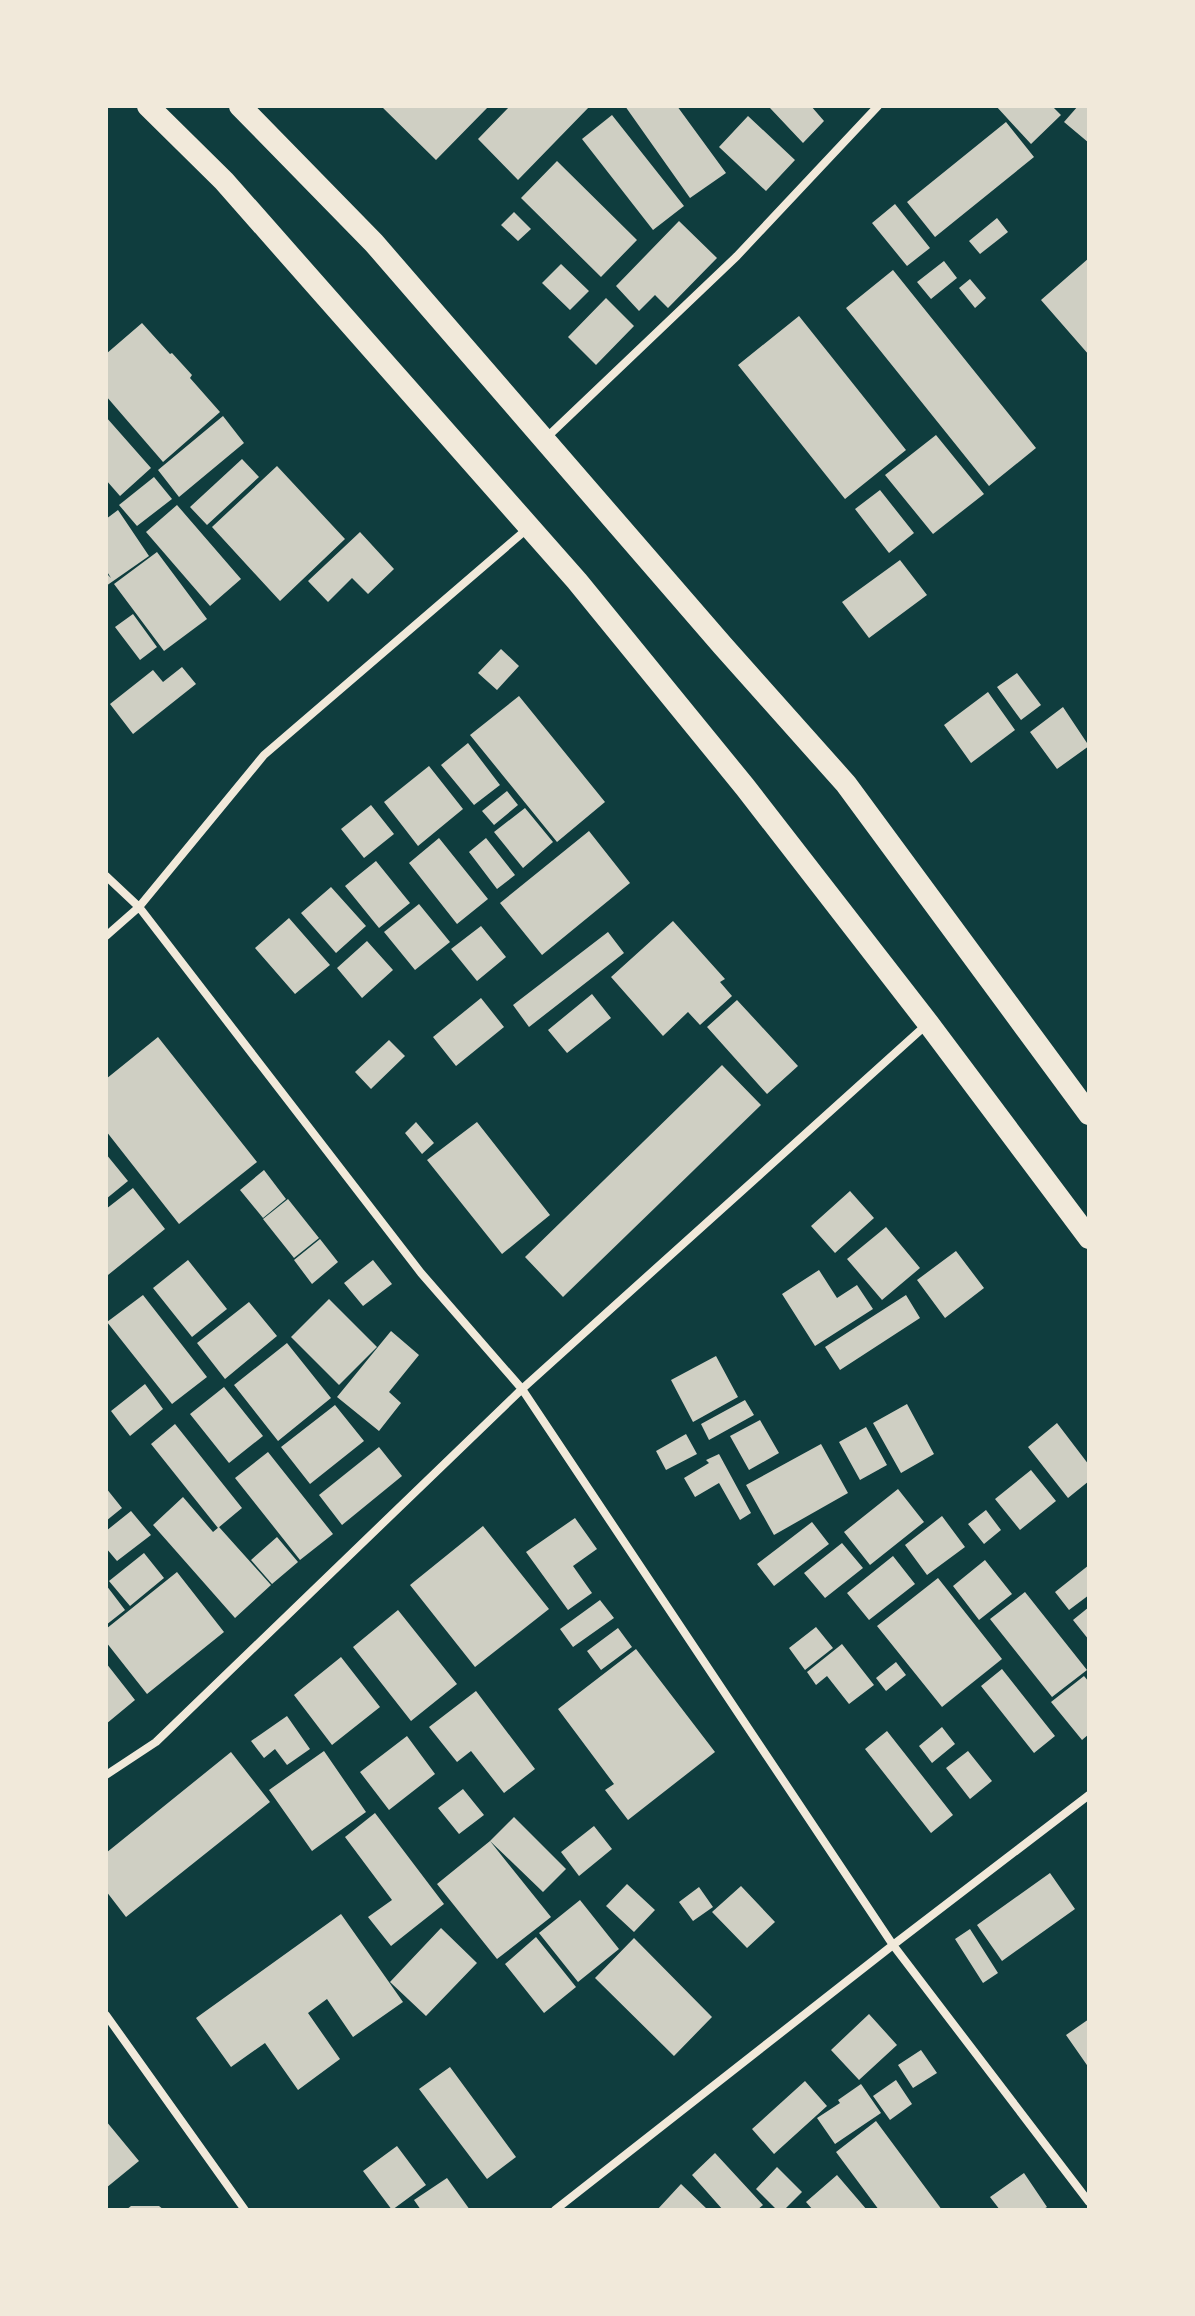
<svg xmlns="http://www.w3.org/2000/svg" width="1195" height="2316" viewBox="0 0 1195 2316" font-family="'Space Grotesk',sans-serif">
<rect width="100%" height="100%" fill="#0f3d3e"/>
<path fill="#cfcfc3" d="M381,106H489L436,160Z
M510,106H590L518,180L478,139Z
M625,106H677L726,173L690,198Z
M772,106H811L824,121L803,143L770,108Z
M996,106H1052L1061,115L1031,144Z
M1078,106H1089V143L1064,122Z
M612,115L684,206L653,230L582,139Z
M748,116L795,160L766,191L719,147Z
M1006,122L1034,157L935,237L907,202Z
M557,161L637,240L601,277L521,198Z
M895,204L930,248L907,266L872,223Z
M514,212L531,229L518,241L501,225Z
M997,218L1008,232L980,254L969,241Z
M679,221L717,258L668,308L655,295L639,311L616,286Z
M1089,258V355L1041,300Z
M944,261L957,278L931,299L917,282Z
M561,264L589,291L570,310L542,283Z
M893,270L1036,448L989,486L846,308Z
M970,279L986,298L975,308L959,288Z
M606,298L634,326L596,365L568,337Z
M799,316L906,450L845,499L738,365Z
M142,323L170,354L172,353L192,375L190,378L220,412L163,462L106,396V354Z
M223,416L244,443L179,497L158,470Z
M106,417L151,468L120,496L106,480Z
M936,435L984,494L933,534L885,475Z
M242,459L259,477L207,525L190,507Z
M277,466L345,539L280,601L212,527Z
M154,477L172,499L137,526L119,505Z
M880,490L914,533L889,553L855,509Z
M177,505L241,579L210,606L146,532Z
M118,510L149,556L106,586V573L111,578L106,570V519Z
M360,532L394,569L368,594L352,578L328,602L308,581Z
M157,552L207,619L164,651L114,584Z
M900,560L927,595L869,638L842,602Z
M133,614L157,647L140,660L115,627Z
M501,649L519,666L497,690L478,673Z
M182,667L196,684L133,734L110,704L153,670L163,682Z
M1017,673L1041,705L1021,720L997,687Z
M988,692L1015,730L971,763L944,725Z
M519,696L605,802L557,842L470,735Z
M1063,707L1089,746L1057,769L1030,732Z
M468,743L500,785L474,805L441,765Z
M429,766L463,809L418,846L384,802Z
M507,791L518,805L494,825L482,811Z
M371,805L394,834L364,858L341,829Z
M525,808L553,842L523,868L494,832Z
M589,831L630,883L542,955L500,903Z
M439,838L488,899L457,924L409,863Z
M486,838L515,875L497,889L469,852Z
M376,861L410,903L379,928L345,886Z
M331,887L366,926L336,953L301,913Z
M419,904L450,942L415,970L384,932Z
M289,918L330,965L295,994L255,948Z
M673,921L725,979L720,982L732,996L700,1025L688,1012L663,1036L611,977Z
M481,926L506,957L477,981L451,949Z
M608,932L624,953L529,1027L513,1005Z
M367,941L393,970L362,998L337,968Z
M592,994L611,1018L567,1053L548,1030Z
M481,998L504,1027L456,1066L433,1037Z
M737,1000L798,1066L767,1094L707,1027Z
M158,1037L257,1162L179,1224L106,1131V1079Z
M389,1040L405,1056L371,1089L355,1072Z
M722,1065L761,1105L563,1297L525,1257Z
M416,1122L434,1143L422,1154L405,1133Z
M477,1122L550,1215L502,1254L427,1160Z
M106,1154L128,1181L106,1199Z
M264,1170L286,1199L263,1218L240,1190Z
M133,1188L165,1229L108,1275L106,1272V1209Z
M850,1191L874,1218L835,1253L811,1226Z
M288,1199L319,1238L294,1258L263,1219Z
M886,1227L920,1268L882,1300L847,1259Z
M320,1239L338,1262L312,1284L294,1260Z
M956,1251L984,1288L945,1318L917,1280Z
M188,1260L227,1309L192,1337L153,1288Z
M373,1260L392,1284L363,1306L344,1283Z
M819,1270L837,1298L857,1285L873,1309L815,1346L782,1294Z
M143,1295L207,1377L172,1404L107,1322Z
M906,1295L920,1318L840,1370L825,1347Z
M329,1299L377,1347L339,1385L291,1337Z
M249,1302L277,1336L225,1379L197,1343Z
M391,1331L419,1355L389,1392L401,1403L379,1431L337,1397Z
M287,1343L331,1398L278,1441L234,1385Z
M716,1356L738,1397L693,1422L671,1380Z
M145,1384L163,1409L130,1436L111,1411Z
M224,1387L263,1436L229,1463L190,1414Z
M745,1400L754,1415L709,1440L701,1424Z
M907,1404L934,1454L901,1473L873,1423Z
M335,1405L364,1441L310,1484L281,1447Z
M760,1420L779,1453L749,1470L730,1436Z
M1057,1423L1089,1465V1481L1068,1498L1028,1447Z
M175,1424L242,1508L218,1528L151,1444Z
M866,1427L887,1465L860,1480L839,1442Z
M686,1434L697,1454L666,1470L656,1451Z
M821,1444L848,1493L774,1535L746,1485Z
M379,1447L402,1476L342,1525L319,1495Z
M268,1452L333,1534L300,1560L235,1478Z
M719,1454L751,1513L740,1520L719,1483L695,1497L684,1478L709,1463L706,1460Z
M1031,1470L1056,1501L1020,1530L995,1499Z
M106,1488L122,1508L106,1521Z
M898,1489L924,1522L870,1565L844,1532Z
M183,1497L213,1532L219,1527L271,1585L235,1618L153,1525Z
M986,1510L1001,1530L984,1544L968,1524Z
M131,1511L151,1535L117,1561L106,1548V1531Z
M942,1516L965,1547L927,1575L905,1545Z
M575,1518L597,1549L573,1566L592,1593L568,1610L526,1552Z
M812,1522L829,1544L774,1586L757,1564Z
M483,1526L549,1609L475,1667L410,1585Z
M277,1537L298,1562L272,1584L251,1560Z
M842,1543L863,1568L825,1598L804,1573Z
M144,1553L164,1578L130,1606L109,1581Z
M893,1556L915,1584L869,1620L847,1593Z
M985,1560L1012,1594L979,1620L953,1586Z
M1089,1565V1595L1069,1610L1055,1592Z
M177,1572L224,1632L147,1694L106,1642V1629Z
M938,1578L1002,1659L942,1707L877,1626Z
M106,1585L125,1610L106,1625Z
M1025,1592L1087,1670L1052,1697L990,1619Z
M600,1600L614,1618L573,1647L560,1629Z
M1089,1607V1640L1073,1620Z
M398,1610L457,1684L411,1721L353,1647Z
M816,1627L833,1648L805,1670L789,1648Z
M618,1628L632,1647L601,1670L587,1651Z
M842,1644L874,1685L849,1704L827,1676L816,1685L807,1672Z
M636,1649L715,1752L628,1820L605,1790L614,1784L558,1709Z
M341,1657L380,1707L332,1745L294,1695Z
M896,1662L906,1675L886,1691L876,1678Z
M106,1663L135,1700L106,1724Z
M1002,1669L1055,1736L1034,1753L981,1686Z
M1084,1676L1089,1682V1734L1082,1740L1051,1702Z
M476,1691L535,1769L504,1793L471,1751L457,1762L429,1727Z
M287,1716L310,1749L287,1765L275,1749L264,1758L251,1741Z
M942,1727L955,1744L932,1763L919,1746Z
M887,1731L953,1815L931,1833L865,1749Z
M407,1736L435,1774L389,1810L360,1772Z
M324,1751L366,1812L312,1851L269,1790Z
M968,1751L992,1781L970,1799L946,1768Z
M231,1752L270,1802L126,1917L106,1891V1853Z
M463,1789L484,1815L459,1834L438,1808Z
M375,1813L444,1904L391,1946L368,1917L392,1900L345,1837Z
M514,1817L566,1869L543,1892L490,1841L551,1917L497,1959L437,1884L490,1841Z
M594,1826L612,1849L579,1876L561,1852Z
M1050,1873L1075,1909L1002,1961L977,1925Z
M627,1884L655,1910L634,1932L606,1906Z
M741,1886L775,1922L747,1948L712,1912Z
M699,1887L713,1907L693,1921L679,1902Z
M580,1900L619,1949L578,1982L539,1933Z
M341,1914L403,2002L353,2037L327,1999L308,2013L340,2059L298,2090L265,2043L231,2067L196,2018Z
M441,1928L477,1963L426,2016L390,1982Z
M970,1929L998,1973L983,1983L955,1939Z
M536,1937L576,1987L544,2013L505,1964Z
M634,1938L712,2017L674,2056L595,1978Z
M869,2014L897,2045L859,2080L831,2050Z
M1089,2019V2068L1066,2035Z
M921,2050L937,2073L913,2088L898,2065Z
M450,2067L516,2157L487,2179L419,2089Z
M896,2080L912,2104L890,2120L873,2096Z
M805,2081L827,2106L774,2154L752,2129Z
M861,2084L881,2113L835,2144L817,2118L840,2103L838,2100Z
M106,2121L139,2161L106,2188Z
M876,2121L942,2210H879L836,2152Z
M397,2146L426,2185L392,2210L363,2171Z
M715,2153L763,2205L757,2210H723L692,2175Z
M777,2167L802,2192L784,2210H777L756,2189Z
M1024,2173L1047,2207L1042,2210H1000L990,2197Z
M837,2175L867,2210H813L806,2202Z
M447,2178L470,2210H421L414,2200Z
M681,2184L708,2210H657Z
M131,2206H159L164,2210H126Z"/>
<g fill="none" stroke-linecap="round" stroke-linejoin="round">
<path stroke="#f1e9da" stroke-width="8" d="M545,439L737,256L878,106
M106,876L139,907L421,1273L522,1389L893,1945L1089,2202
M106,936L139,907L264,755L527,529
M106,1775L156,1742L522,1389L925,1026
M106,2015L245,2210
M555,2210L893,1945L1089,1795"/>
<path stroke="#f1e9da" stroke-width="22" d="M148,106L224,181L577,581L745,787L928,1023L1089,1238
M240,106L374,243L723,646L846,784L1089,1114"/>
</g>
<rect width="1195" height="2316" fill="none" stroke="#f1e9da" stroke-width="216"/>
</svg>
